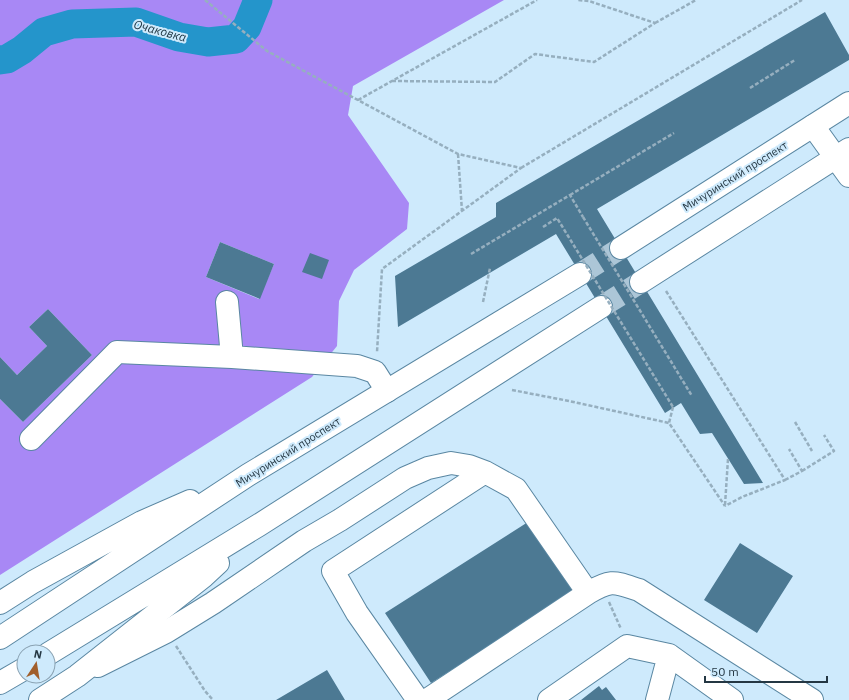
<svg xmlns="http://www.w3.org/2000/svg" width="849" height="700" viewBox="0 0 849 700" font-family="'IBM Plex Sans',sans-serif">
<rect width="100%" height="100%" fill="#ceeafc"/>
<path fill="#a888f5" fill-rule="evenodd" d="M0,0H504L353,86L348,115L409,203L407,229L354,270L339,301L337,346L312,377L0,575V399L23,422L92,355L48,309L29,327L47,346L17,375L0,357ZM220,242L274,264L259,299L206,277Z"/>
<g fill="none" stroke-linecap="round" stroke-linejoin="round">
<path stroke="#2495cb" stroke-width="29" d="M0,60L7,59L22,50L44,32L72,24L136,22L179,37L208,42L236,39L247,27L258,0"/>
</g>
<path fill="#4c7993" d="M825,12L849,55V60L597,209L763,483L744,484L712,433L700,434L681,403L665,413L556,234L398,327L395,276L496,217V203Z
M220,242L274,264L260,299L206,277Z
M310,253L329,260L322,279L302,272Z
M48,309L92,355L23,422L0,399V357L17,375L47,346L29,327Z
M528,522L574,592L431,683L385,613Z
M740,543L793,576L757,633L704,600Z
M327,670L345,700H276Z
M599,686L602,690L606,687L616,700H581Z"/>
<g fill="none" stroke-linecap="round" stroke-linejoin="round">
<path stroke="#acc6d7" stroke-width="22" stroke-dasharray="22 11" stroke-linecap="butt" d="M580,274L621,248
M601,307L641,282"/>
<defs>
<path id="minor" d="M813,126L849,176
M227,302L232,357
M31,439L117,352L232,357L357,366L375,372L387,391
M98,666L166,632L213,603L304,541L340,520L405,478L428,468L451,463L469,466L485,472L516,489L588,593C612,579 614,582 639,590L812,700
M418,700L357,613L333,571L485,472
M427,700L588,593
M549,700L627,646L669,655L732,700
M657,700L669,655"/>
<path id="major" d="M621,248L849,103
M641,282L849,149
M0,603L33,582L142,522L190,501
M0,638L248,475L580,274
M48,654L259,525L601,307
M0,683L24,669
M40,700L77,676L204,576L218,563"/>
</defs>
<use href="#minor" stroke="#5a87a2" stroke-width="24"/>
<use href="#major" stroke="#5a87a2" stroke-width="24"/>
<path stroke="#96afbf" stroke-width="2.5" stroke-dasharray="4 2" stroke-linecap="butt" d="M205,0L267,51L458,154L521,168L382,269L377,352
M655,23L696,0
M392,81L495,82L535,54L594,62L655,23L589,1L578,0
M750,88L795,60
M358,100L537,0
M458,154L462,211
M521,168L802,0
M570,195L674,133
M471,254L570,195L583,217
M666,291L785,480L742,497L725,506
M483,302L490,268
M512,390L569,401L669,423
M673,407L669,423L725,506
M795,422L812,451
M802,471L834,451L824,435
M785,480L802,471L789,449
M725,505L728,459
M609,602L621,629
M176,646L205,691L213,700"/>
<use href="#minor" stroke="#fff" stroke-width="22"/>
<use href="#major" stroke="#fff" stroke-width="22"/>
<path stroke="#96afbf" stroke-width="2.5" stroke-dasharray="4 2" stroke-linecap="butt" d="M583,217L692,396
M543,227L557,218L673,407"/>
</g>
<g text-anchor="middle" stroke-width="4" stroke-linejoin="round" paint-order="stroke">
<g font-size="11" fill="#243743" stroke="#ceeafc">
<text transform="translate(735 176) rotate(-32)" y="4">Мичуринский проспект</text>
<text transform="translate(288 452) rotate(-32)" y="4">Мичуринский проспект</text>
</g>
<g font-size="12" font-style="italic" fill="#182f3c" stroke="#ceeafc">
<text transform="translate(160 31) rotate(15)" y="4">Очаковка</text>
</g>
</g>
<g transform="translate(36 664) rotate(12)"><circle r="19" fill="#ceeafc" stroke="#8aa2b2"/>
<path d="M0-3L7 15L0 10L-7 15Z" fill="#a15f2c"/>
<text y="-6" font-size="11" font-weight="bold" text-anchor="middle" fill="#243743">N</text>
</g>
<path d="M705 676v6h122v-6" fill="none" stroke="#243743" stroke-width="2"/>
<text x="711" y="676" font-size="12" fill="#243743" stroke="#ceeafc" stroke-width="3" paint-order="stroke">50 m</text>
</svg>
